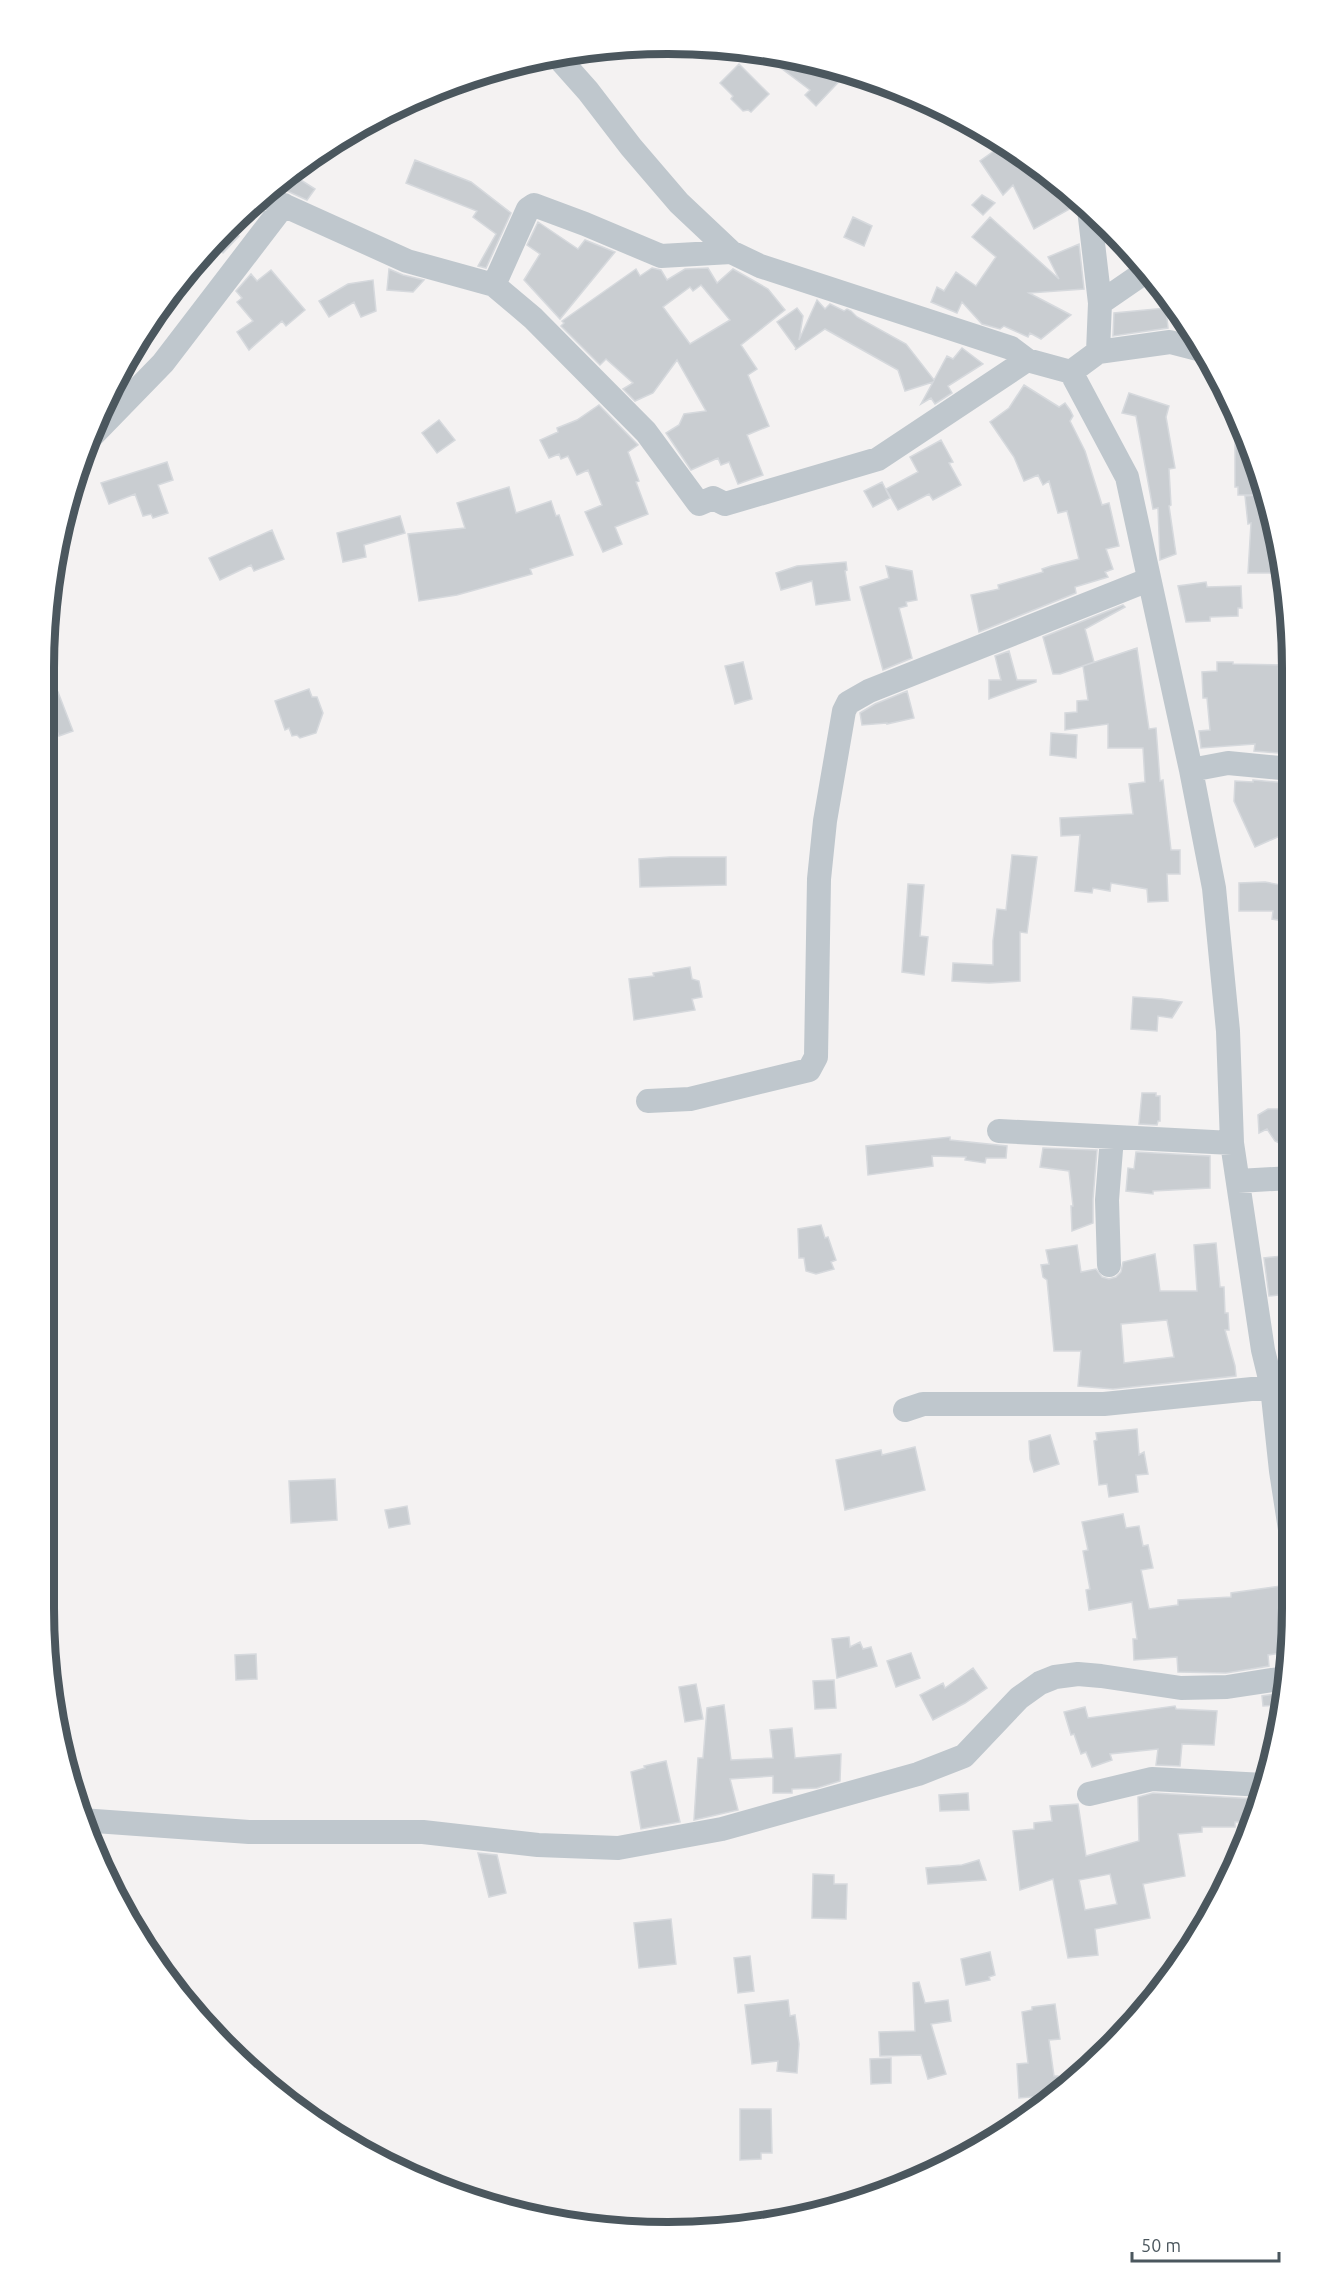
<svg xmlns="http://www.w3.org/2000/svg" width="1336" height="2276" viewBox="0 0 1336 2276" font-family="Ubuntu,sans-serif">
<rect width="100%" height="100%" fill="#f4f2f2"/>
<path fill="#c9cdd1" stroke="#d6d9dd" stroke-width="1.5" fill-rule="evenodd" d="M761,53L789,55L847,73L816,106L805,95L810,90Z
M739,64L769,94L751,112L748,110L743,111L731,99L733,96L720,83Z
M1001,146L1011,161L1023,156L1035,166L1041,179L1048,176L1071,195L1075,206L1034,229L1013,185L1003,195L980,161Z
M415,160L471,182L511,213L486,268L478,266L496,234L473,217L477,211L406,183Z
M296,177L315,189L307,200L287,191Z
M982,195L995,203L983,215L972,205Z
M853,217L872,226L864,246L844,237Z
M990,217L1059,279L1048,257L1079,244L1084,289L1029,293L1071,315L1041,339L1030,333L1028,337L1004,326L1000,329L982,324L962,302L957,313L931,302L937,287L944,291L956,272L976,286L996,257L972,237Z
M538,222L578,249L585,240L615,252L560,319L524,280L540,254L527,245Z
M228,225L239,236L223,253L212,243Z
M652,268L661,270L667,280L685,269L708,268L717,283L733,269L768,289L785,310L741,345L757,369L748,375L769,426L747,435L763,475L738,484L729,462L721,465L718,458L691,470L666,433L679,425L684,414L706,411L677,360L653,393L635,401L623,389L633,383L606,359L600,365L561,326L564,323L562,321L636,269L640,276ZM701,285L730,320L690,344L663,307L690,287L693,291Z
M389,269L403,275L424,280L413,292L387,290Z
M271,270L305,310L286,326L282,321L249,350L237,332L253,321L237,302L242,298L236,291L251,274L257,281Z
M373,280L376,311L361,317L354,302L329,317L319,301L348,284Z
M817,300L825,309L830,304L844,311L847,309L851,311L857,317L906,344L934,380L947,356L953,359L962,348L983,364L948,386L952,393L935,404L931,398L921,404L933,382L905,391L898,370L825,329L795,350L796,348L777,322L797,308L803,316L799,340Z
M1166,308L1168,328L1113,336L1114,313Z
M1024,385L1059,407L1065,403L1070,410L1073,416L1070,421L1085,451L1102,505L1109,503L1119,546L1106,549L1113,569L1105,572L1108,577L1075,587L1076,593L979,632L971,595L999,589L998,585L1043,572L1042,569L1051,566L1079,559L1067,511L1058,513L1049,481L1043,485L1038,475L1024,481L1014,457L990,422L1009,408Z
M1129,393L1169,406L1166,417L1175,468L1169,469L1171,505L1169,506L1176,554L1160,560L1158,508L1153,509L1136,416L1122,413Z
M599,405L638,445L628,452L639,481L636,482L648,514L615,527L622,544L603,552L585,512L602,505L588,470L577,475L568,456L561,459L559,454L549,458L540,440L558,432L557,428L577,420Z
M1235,414L1257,463V495L1265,494L1281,573H1248L1251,523L1248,524L1245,496L1257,495H1238V487H1235Z
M439,420L455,440L437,453L422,433Z
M941,440L953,462L949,463L961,485L933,500L929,494L898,510L886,489L918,472L910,457Z
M167,462L173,480L158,485L168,513L153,518L151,514L143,516L135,494L109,504L101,483Z
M882,482L890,498L873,507L864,491Z
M509,487L516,513L551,501L556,516L559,515L573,555L530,569L532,574L457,595L419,601L408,534L465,528L457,503Z
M400,516L405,533L364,545L366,557L343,562L337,533Z
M272,530L284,559L254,571L251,565L220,580L209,558Z
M846,562L847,570L845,571L850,600L816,605L812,581L781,590L776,573L797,566Z
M886,566L912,571L917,600L906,602L907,606L899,608L912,658L883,670L860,587L889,578Z
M1206,582L1207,587L1241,586L1242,608H1238V616L1210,617V621L1186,622L1178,586Z
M1123,605L1125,607L1085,629L1094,662L1060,674H1053L1043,637Z
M1137,648L1149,729L1156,728L1160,781L1163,780L1171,850H1180V874H1167L1168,901L1148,902L1147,889L1111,883L1110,891L1093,888L1092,893L1075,891L1080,835L1061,836L1060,818L1133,814L1129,784L1145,782L1143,748H1108V724L1065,730V713L1077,712V701L1088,700L1083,666Z
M1009,651L1017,680H1036V682L989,699V680H1001L995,656Z
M743,662L752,699L735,704L725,666Z
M1217,662H1233V664L1284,665L1291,707V751H1289V754L1254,751L1255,744L1201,748L1199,731L1210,730L1207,698H1203L1202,672L1217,671Z
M309,689L312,697H317L323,713L316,733L300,738L297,735L292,736L289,728L285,730L275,701Z
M907,691L914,718L887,724V723L862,725L860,713L875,704Z
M58,692L73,731L59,736L45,699V697Z
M1051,733L1077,735L1076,758L1050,755Z
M1253,780L1288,783L1287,796H1291V831L1255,847L1234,801L1235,781L1253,782Z
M1012,855L1037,857L1027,933L1020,932V981L989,983L952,981L953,963L993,965V941L997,909L1006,910Z
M670,857H726V885L640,887L639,859Z
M1265,882L1291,887V922L1272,919L1273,911H1239V883Z
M908,884L924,885L920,936L928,937L924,975L902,972Z
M690,967L692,979L699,981L702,997L692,999L695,1010L634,1020L629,979L654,976L653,973Z
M1133,997L1162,999L1182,1002L1172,1018L1158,1016L1157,1031L1131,1029Z
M1142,1093H1156V1096H1160V1121H1158L1157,1125L1139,1124Z
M1268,1109H1279L1284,1111L1285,1118L1291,1122V1149L1275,1141L1267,1129L1259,1133L1258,1115Z
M950,1137V1140L1007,1146L1006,1158H986L985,1163L965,1160L966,1157L932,1156L933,1166L868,1175L866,1146Z
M1043,1148L1097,1150L1093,1199V1223L1072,1231L1071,1206H1073L1069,1171L1040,1167Z
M1136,1152L1210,1156V1188L1153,1191V1194L1126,1191L1128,1168L1134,1169Z
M821,1225L825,1238L828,1237L836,1260L831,1262L834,1269L816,1274L806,1271L804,1258H799L798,1229Z
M1216,1243L1220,1287H1224L1225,1313H1228L1229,1330H1225L1235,1366L1236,1376L1113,1389L1078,1386L1081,1351H1054L1047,1280L1043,1277L1041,1265L1049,1264L1046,1250L1077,1245L1081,1272L1096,1269L1102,1277L1109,1279L1116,1277L1121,1272L1123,1262L1155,1254L1160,1291H1197L1194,1245ZM1167,1320L1174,1357L1124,1363L1121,1324Z
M1282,1256L1287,1294L1269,1296L1264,1258Z
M1137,1429L1139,1455L1144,1452L1148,1474L1136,1475L1138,1492L1109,1497L1107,1484L1099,1485L1094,1441L1097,1440L1096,1433Z
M1050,1435L1059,1464L1034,1472L1030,1459L1029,1441Z
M915,1447L925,1490L845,1510L836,1460L881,1450L882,1455Z
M335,1479L337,1520L291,1523L289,1481Z
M407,1506L410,1524L389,1528L385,1510Z
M1123,1514L1126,1528L1139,1526L1143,1546L1148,1545L1153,1568L1141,1570L1149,1609L1178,1605V1600L1231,1597V1593L1280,1586L1288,1639L1286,1640L1287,1652L1268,1655L1269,1666L1226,1673L1178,1672L1177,1657L1134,1660L1133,1639H1137L1132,1602L1089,1610L1086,1590L1090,1589L1083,1551L1088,1550L1082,1522Z
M849,1637L850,1647L860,1642L863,1649L871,1647L877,1666L837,1678L832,1639Z
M911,1653L920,1678L896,1687L887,1661Z
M256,1654L257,1679L236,1680L235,1655Z
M973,1668L987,1688L965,1703L933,1720L920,1695L943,1683L945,1688Z
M834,1680L836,1708L815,1709L813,1681Z
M696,1684L703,1719L685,1722L679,1687Z
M1282,1693L1280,1705L1263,1706L1262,1696Z
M724,1705L731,1760L773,1758L770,1730L792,1728L795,1758L841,1754L840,1781L817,1788L792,1789V1793H773V1776L730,1779L738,1810L694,1820L698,1758H703L707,1708Z
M1175,1706L1176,1709L1217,1711L1214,1745L1182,1744L1180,1766L1156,1765L1158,1749L1110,1754L1112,1760L1092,1767L1086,1752L1081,1754L1074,1734L1071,1735L1064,1712L1085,1707L1088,1718Z
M666,1761L680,1822L641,1829L631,1772L645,1768L644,1766Z
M968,1793L969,1810L940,1811L939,1795Z
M1153,1793L1256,1799L1257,1813L1253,1822H1235V1827H1202V1832L1178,1834L1185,1876L1143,1884L1150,1918L1095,1929L1098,1955L1068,1958L1053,1879L1020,1890L1013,1831L1034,1829V1823L1052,1821L1050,1806L1078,1804L1086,1856L1139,1841L1138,1797ZM1110,1874L1117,1904L1085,1910L1079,1880Z
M478,1853L497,1855L506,1893L489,1897Z
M979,1860L986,1880L928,1884L926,1868L962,1865Z
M813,1874L834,1875V1884H847L846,1919L812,1918Z
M671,1919L676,1964L639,1968L634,1923Z
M990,1952L995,1975L989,1977L990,1980L966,1985L961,1959Z
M750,1956L754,1991L738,1993L734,1958Z
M919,1982L925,2003L948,2000L951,2021L931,2024L946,2074L928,2079L921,2055L880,2056L879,2032L915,2031L913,1983Z
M788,2000L790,2016L795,2015L799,2044L797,2073L777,2071L778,2061L752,2064L745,2005Z
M1055,2004L1060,2039L1049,2040L1054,2076H1058L1059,2093L1057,2095L1019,2098L1017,2064L1028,2063L1022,2012L1032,2010V2007Z
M891,2058V2083L871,2084L870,2059Z
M740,2109H771L772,2153H761V2159L740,2160Z"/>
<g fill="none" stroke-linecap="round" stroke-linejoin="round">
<path stroke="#bfc7cd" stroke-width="24" d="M556,55L588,91L631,147L679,203L731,252L760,266L1011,348L1027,360L1071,372L1127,477L1191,770L1214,888L1228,1031L1232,1143L1263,1350L1272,1387L1281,1471L1291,1536
M263,196L407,261L494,285L533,318L646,432L699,504L713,498L725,504L878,459L1027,360
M1089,209L1100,303L1098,352
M494,285L528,209L534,205L585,224L661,256L731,252
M1100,303L1145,272
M1071,372L1098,352L1170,342L1205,351
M92,436L163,363L284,205
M1191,770L1228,763L1291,769
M648,1101L690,1099L809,1070L816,1057L819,879L825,821L844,711L848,703L869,691L1148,580
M999,1131L1232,1143
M1238,1181L1291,1178
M1109,1265L1107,1200L1112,1137
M905,1410L923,1404H1104L1272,1387
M1089,1794L1152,1779L1264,1785
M81,1820L249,1832H423L538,1845L618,1848L722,1829L918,1774L964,1756L1019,1698L1040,1683L1055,1677L1078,1674L1101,1676L1181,1688L1227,1687L1285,1678"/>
</g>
<path d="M0 0H1336V2276H0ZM668 54H668A614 614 0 0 1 1282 668V1608A614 614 0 0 1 668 2222H668A614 614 0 0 1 54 1608V668A614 614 0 0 1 668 54Z" fill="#fff" fill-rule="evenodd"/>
<path fill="none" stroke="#4b575e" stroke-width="8" d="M668 54H668A614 614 0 0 1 1282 668V1608A614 614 0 0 1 668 2222H668A614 614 0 0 1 54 1608V668A614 614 0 0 1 668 54Z"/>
<path d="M1132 2252v9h147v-9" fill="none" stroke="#4b575e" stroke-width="3"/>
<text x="1141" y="2252" font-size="18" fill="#4b575e" stroke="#ffffff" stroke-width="4.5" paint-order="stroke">50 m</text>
</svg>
